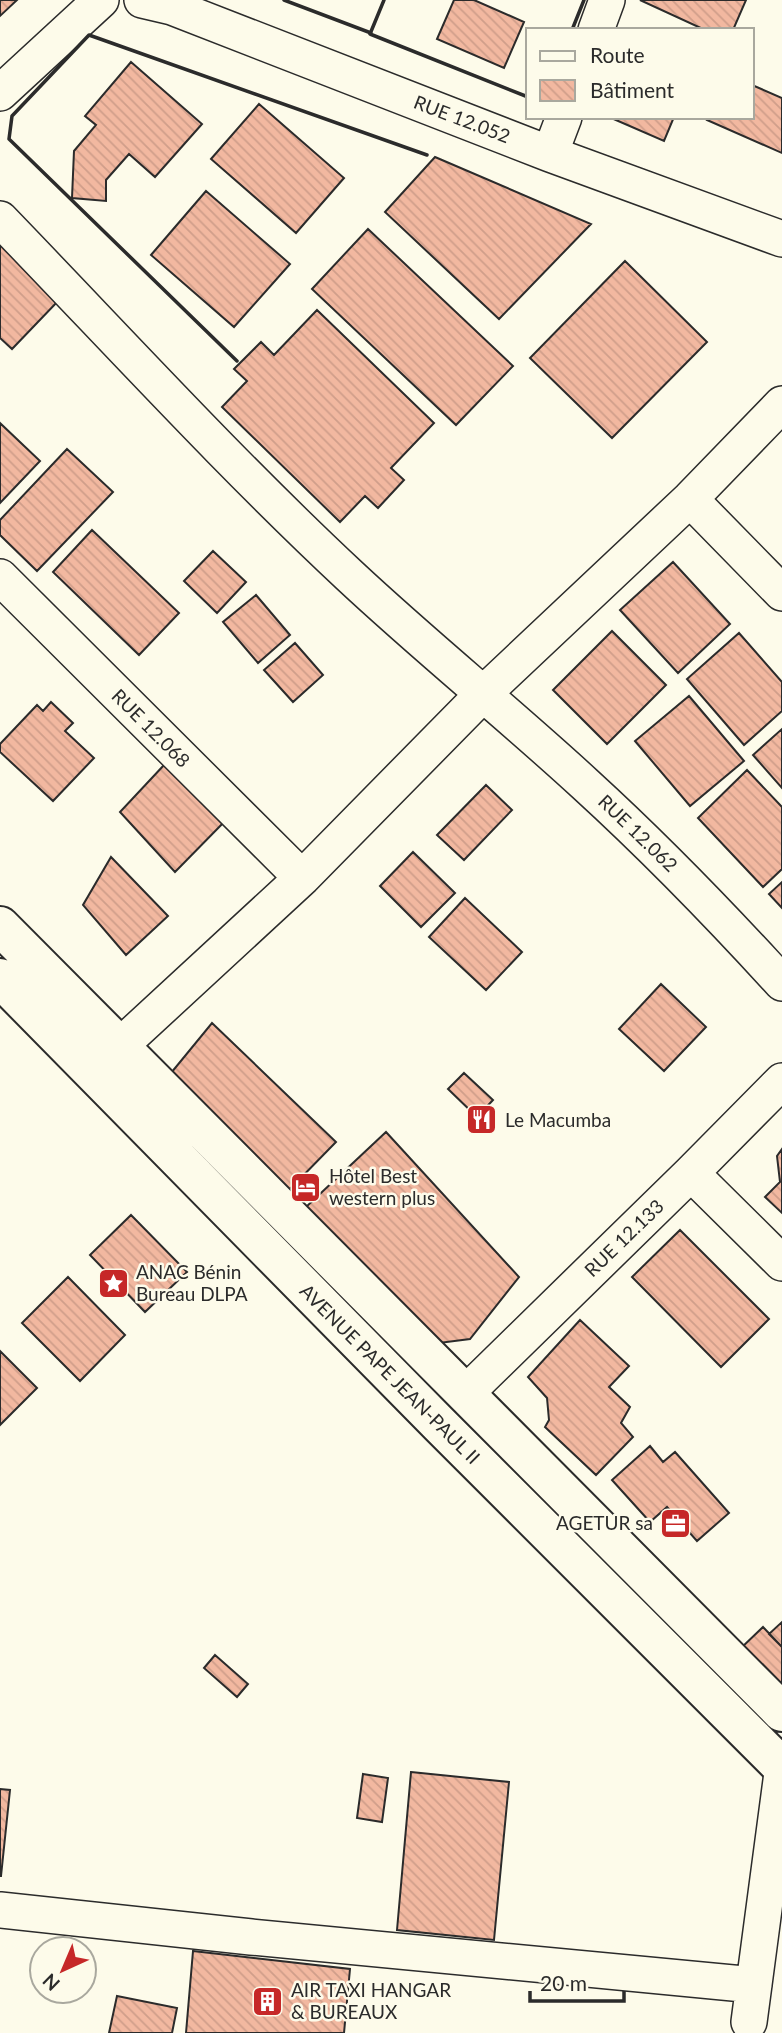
<svg xmlns="http://www.w3.org/2000/svg" width="782" height="2033" viewBox="0 0 782 2033" font-family="Lato,sans-serif">
<defs>
<pattern id="building-back-hatch" width="6" height="6" patternUnits="userSpaceOnUse" patternTransform="scale(1.75)"><rect width="6" height="6" fill="#f2b8a0"/><path d="M-1 5l2 2M0 0l6 6M5-1l2 2" fill="none" stroke="#d09e8a"/></pattern>
</defs>
<rect width="100%" height="100%" fill="#fdfbea"/>
<path fill="url(#building-back-hatch)" stroke="#2b2b2b" stroke-width="2" d="M0,0H17L0,16Z
M454,0H474L524,22L504,68L437,39Z
M640,0H746L733,30H705Z
M131,62L202,124L155,177L129,154L106,180V201L72,198L74,151L96,125L85,116Z
M752,85L782,98V153L707,120L709,117H752Z
M259,104L344,178L296,233L211,159Z
M609,117H674L664,141Z
M435,157L591,224L499,319L385,212Z
M206,191L290,264L234,327L151,255Z
M368,229L513,366L456,425L312,289Z
M0,240L60,299L12,349L0,338Z
M625,261L707,342L612,438L530,358Z
M317,310L434,423L391,468L404,480L378,508L365,496L340,522L222,407L247,381L234,369L261,342L274,355Z
M0,423L40,461L0,503Z
M67,449L113,492L37,571L0,535V520Z
M92,530L179,613L139,655L53,572Z
M213,551L246,582L217,613L184,581Z
M673,562L730,624L678,673L620,610Z
M256,595L290,635L258,663L223,622Z
M612,631L666,685L607,744L553,690Z
M739,633L782,682V711L744,745L687,679Z
M295,643L323,675L293,702L264,670Z
M689,696L744,761L690,806L635,741Z
M51,702L73,723L65,731L94,758L53,801L0,752V744L37,705L43,711Z
M782,729V788L753,755Z
M165,764L228,818L175,872L120,812Z
M747,770L782,807V869L763,887L698,818Z
M486,785L512,810L464,860L437,835Z
M413,852L455,893L421,927L380,886Z
M111,857L168,916L126,955L83,905Z
M782,882V908L769,894Z
M465,898L522,952L486,990L429,937Z
M661,984L706,1027L664,1071L619,1029Z
M212,1023L336,1142L289,1190L171,1073Z
M464,1073L493,1100L477,1117L448,1089Z
M386,1132L519,1277L470,1339L439,1343L306,1207Z
M782,1149V1213L765,1197L780,1182L777,1156Z
M131,1215L187,1272L145,1312L90,1255Z
M680,1230L769,1319L721,1367L632,1277Z
M68,1277L125,1335L80,1381L22,1323Z
M580,1320L629,1366L609,1387L630,1407L621,1423L633,1437L596,1475L545,1427L549,1420L547,1398L528,1377Z
M0,1351L37,1388L0,1425Z
M650,1446L663,1462L675,1452L729,1513L697,1541L667,1507L650,1522L612,1480Z
M782,1622V1647L769,1634Z
M763,1627L782,1647V1681L776,1687L740,1649Z
M215,1655L248,1684L237,1697L204,1668Z
M411,1772L509,1782L494,1940L397,1930Z
M363,1774L388,1778L382,1822L357,1818Z
M0,1789L10,1790L1,1876H0Z
M193,1951L350,1969L344,2033H186Z
M117,1996L177,2008L172,2033H109Z"/>
<g fill="none" stroke-linecap="round" stroke-linejoin="round">
<defs>
<path id="minor" d="M142,0L172,7L550,154L782,239
M596,30L607,0
M0,93L101,0
M550,154L564,117
M0,219C116,339 229,463 350,576C427,648 508,713 585,784C654,847 719,914 782,983
M690,499L782,593
M0,577L302,878
M120,1046L302,878L484,693L690,499L782,404
M691,1173L782,1263
M465,1394L691,1173L782,1081
M0,1910L251,1937L754,1985
M749,2022L782,1773"/>
<path id="major" d="M0,926L782,1712
M0,978L439,1424L782,1767"/>
</defs>
<use href="#minor" stroke="#2b2b2b" stroke-width="38"/>
<use href="#major" stroke="#2b2b2b" stroke-width="42"/>
<use href="#minor" stroke="#fdfbea" stroke-width="35"/>
<use href="#major" stroke="#fdfbea" stroke-width="38"/>
<path stroke="#2b2b2b" stroke-width="3.5" d="M284,0L371,33
M384,0L370,34L528,97
M572,30L584,0
M237,361L9,139L12,116L89,35L427,155"/>
</g>
<defs>
<symbol id="restaurant-square" viewBox="-11 -11 22 22"><rect x="-9" y="-9" width="18" height="18" rx="4" fill="#c62828" stroke="#fdfbea"/><path d="M-5-6h1v4h1v-4h1v4h1v-4h1v5L-1.5 .5V6h-2V.5L-5-1ZM5-6V6H3V1.5H1.5Q1.5-4 5-6Z" fill="#fff"/></symbol>
<symbol id="hotel-square" viewBox="-11 -11 22 22"><rect x="-9" y="-9" width="18" height="18" rx="4" fill="#c62828" stroke="#fdfbea"/><path d="M-6-4.5h1.5V1H6V5H4.5V3h-9V5H-6ZM-4 0a1.8 1.8 0 1 1 3.6 0ZM.5 0V-2.5h3Q6-2.5 6 0Z" fill="#fff"/></symbol>
<symbol id="sight-square" viewBox="-11 -11 22 22"><rect x="-9" y="-9" width="18" height="18" rx="4" fill="#c62828" stroke="#fdfbea"/><path d="M0-6L1.8-2.2L6-1.7L2.9 1.2L3.7 5.4L0 3.3L-3.7 5.4L-2.9 1.2L-6-1.7L-1.8-2.2Z" fill="#fff"/></symbol>
<symbol id="office-square" viewBox="-11 -11 22 22"><rect x="-9" y="-9" width="18" height="18" rx="4" fill="#c62828" stroke="#fdfbea"/><path d="M-6-3h4V-5.5h4V-3h4V5H-6ZM-1-4.5V-3h2v-1.5ZM-6 0V1H6V0Z" fill="#fff"/></symbol>
<symbol id="building-square" viewBox="-11 -11 22 22"><rect x="-9" y="-9" width="18" height="18" rx="4" fill="#c62828" stroke="#fdfbea"/><path d="M-4-6H4V6H1V3H-1V6H-4ZM-2.5-4.3h1.7v1.8h-1.7ZM.8-4.3h1.7v1.8H.8ZM-2.5-1h1.7V.8h-1.7ZM.8-1h1.7V.8H.8Z" fill="#fff"/></symbol>
</defs>
<g fill-rule="evenodd">
<use href="#restaurant-square" x="464" y="1102" width="35" height="35"/>
<use href="#hotel-square" x="288" y="1170" width="35" height="35"/>
<use href="#sight-square" x="96" y="1266" width="35" height="35"/>
<use href="#office-square" x="658" y="1506" width="35" height="35"/>
<use href="#building-square" x="250" y="1984" width="35" height="35"/>
</g>
<g text-anchor="middle" stroke-width="5" stroke-linejoin="round" paint-order="stroke">
<g font-size="19" fill="#2b2b2b" stroke="#fdfbea">
<text transform="translate(462 119) rotate(21)" y="7">RUE 12.052</text>
<text transform="translate(151 728) rotate(45)" y="7">RUE 12.068</text>
<text transform="translate(638 833) rotate(44)" y="7">RUE 12.062</text>
<text transform="translate(624 1238) rotate(-44)" y="7">RUE 12.133</text>
<text transform="translate(390 1374) rotate(45)" y="7">AVENUE PAPE JEAN-PAUL II</text>
</g>
<g font-size="19" fill="#2b2b2b" stroke="#fdfbea" text-anchor="start">
<text x="505" y="1127">Le Macumba</text>
<text x="329" y="1183">Hôtel Best<tspan x="329" dy="22">western plus</tspan></text>
<text x="136" y="1279">ANAC Bénin<tspan x="136" dy="22">Bureau DLPA</tspan></text>
<text x="653" y="1530" text-anchor="end">AGETUR sa</text>
<text x="291" y="1997">AIR TAXI HANGAR<tspan x="291" dy="22">&amp; BUREAUX</tspan></text>
</g>
</g>
<rect x="526" y="28" width="228" height="91" fill="#fdfbea" stroke="#a9a89e" stroke-width="2"/>
<rect x="540" y="51" width="35" height="10" fill="#fdfbea" stroke="#a9a89e" stroke-width="2"/>
<text x="590" y="63" font-size="21" fill="#2b2b2b">Route</text>
<rect x="540" y="80" width="35" height="21" fill="url(#building-back-hatch)" stroke="#a9a89e" stroke-width="2"/>
<text x="590" y="98" font-size="21" fill="#2b2b2b">Bâtiment</text>
<g transform="translate(63 1970) rotate(224)"><circle r="33" fill="#fdfbea" stroke="#a9a89e" stroke-width="2"/>
<path d="M0-5L12 26L0 18L-12 26Z" fill="#c62828"/>
<text y="-10" font-size="19" font-weight="bold" text-anchor="middle" fill="#2b2b2b">N</text>
</g>
<path d="M530 1991v10h94v-10" fill="none" stroke="#2b2b2b" stroke-width="3.5"/>
<text x="540" y="1991" font-size="21" fill="#2b2b2b" stroke="#fdfbea" stroke-width="5" paint-order="stroke">20 m</text>
</svg>
